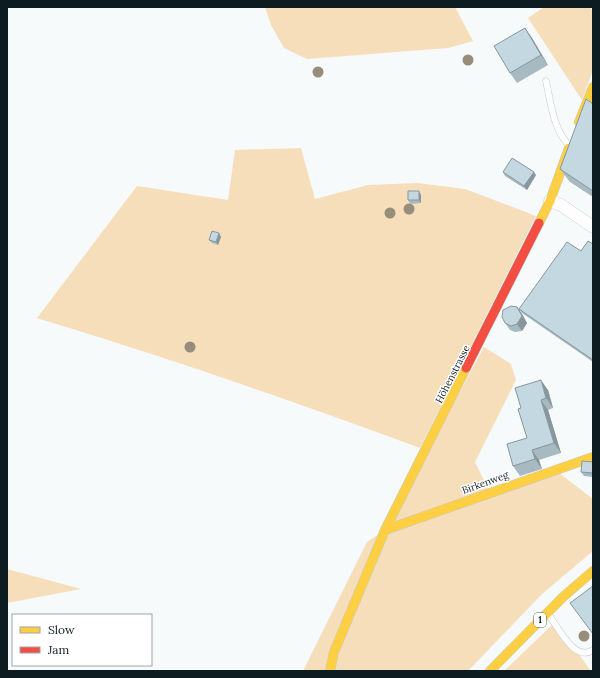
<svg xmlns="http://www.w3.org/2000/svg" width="600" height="678" viewBox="0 0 600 678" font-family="Lora,serif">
<rect width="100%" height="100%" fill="#f6fafb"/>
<path fill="#f6deba" d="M265,7H455L473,41L448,48L307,59L284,48L271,25Z
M544,7H590L593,12V70L582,100L528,18Z
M301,148L315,199L368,185L418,183L465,189L536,216L420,448C293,401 166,357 37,318L137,186L228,200L235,150Z
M484,347L511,364L516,380L475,462L492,497L559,473L593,499V551L542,594L468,671H303L367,542L385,530Z
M7,569L81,589L7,603Z
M555,622L591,671H504Z"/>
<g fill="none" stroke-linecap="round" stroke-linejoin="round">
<defs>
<path id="lane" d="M546,81C551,103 553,130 570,146
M548,614C558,626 574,663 593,650"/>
<path id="street" d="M550,201L561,205L593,227"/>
<path id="slow" d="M579,122L593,87
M539,223L550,201L569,148
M385,530L593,457
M330,671L334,652L385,530L466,368
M490,671L563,597L593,571"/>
<path id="jam" d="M466,368L539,223"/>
</defs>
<use href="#lane" stroke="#c2cbce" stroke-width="7"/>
<use href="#street" stroke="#c2cbce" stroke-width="13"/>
<use href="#slow" stroke="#c2cbce" stroke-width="10"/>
<use href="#jam" stroke="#c2cbce" stroke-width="10"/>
<use href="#lane" stroke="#fefefe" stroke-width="6"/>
<use href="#street" stroke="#fefefe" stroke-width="12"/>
<use href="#slow" stroke="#ffcf43" stroke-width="9"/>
<use href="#jam" stroke="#f24e42" stroke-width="9"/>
</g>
<g fill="#968d7b">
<circle cx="468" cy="60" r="5.5"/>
<circle cx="318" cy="72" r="5.5"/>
<circle cx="409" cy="209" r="5.5"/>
<circle cx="390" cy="213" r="5.5"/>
<circle cx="190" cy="347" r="5.5"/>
<circle cx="584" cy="636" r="5.5"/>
</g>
<path fill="#a8bac1" d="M525,28L532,38L548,65L517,83L510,73Z
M593,104V197L570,182L560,169Z
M503,172L536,175L527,190L505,176Z
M421,195V203L410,204L408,200Z
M219,233L221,237L218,245L212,243L209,240Z
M593,244V362L522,313L519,309L581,251Z
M517,307L522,314L527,323L522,331L515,332L510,330L505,323Z
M548,390L553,408L548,410L561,453L539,460L542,469L520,476L513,466L527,438L521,408Z
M593,462V477L584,476L581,472Z"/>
<path fill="#88979d" d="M525,28L532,38L548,65L541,55Z
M534,172L536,175L527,190L524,186Z
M419,191L421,195V203L419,200Z
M219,233L221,237L218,245L216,242Z
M517,307L522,314L527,323L522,331L517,324Z
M541,380L548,390L553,408L546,398Z
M541,400L548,410L561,453L554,443Z
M532,450L539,460L542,469L535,459Z"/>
<path fill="#c3d8e0" stroke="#88979d" d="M525,28L541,55L510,73L494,46Z
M586,99L593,104V191L560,169Z
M512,158L534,172L524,186L503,172Z
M408,191H419V200H408Z
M212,231L219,233L216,242L209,240Z
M588,241L593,244V360L519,309L567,242L581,251Z
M511,306L517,307L522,316L517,324L511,326L505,323L502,317L503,310Z
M541,380L546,398L541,400L554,443L532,450L535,459L513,466L507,444L527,438L518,409L521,408L515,388Z
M582,461L593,462V473L581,472Z
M593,586V634L570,603Z"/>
<g text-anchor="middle" stroke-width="3" stroke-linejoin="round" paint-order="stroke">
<rect fill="#fff" stroke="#566064" stroke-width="1" x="534" y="613" width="12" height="14" rx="3"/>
<g font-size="9" font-weight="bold" fill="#0d1c21">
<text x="540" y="623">1</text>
</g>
<g font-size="10" fill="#0d1c21" stroke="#fff">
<text transform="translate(452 374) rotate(-63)" y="4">Höhenstrasse</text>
<text transform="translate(485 482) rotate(-20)" y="4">Birkenweg</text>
</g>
</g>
<rect width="600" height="678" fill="none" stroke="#0d1c21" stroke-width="16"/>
<rect x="12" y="614" width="140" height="52" fill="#ffffff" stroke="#9ea4a6"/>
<rect x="20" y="627" width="20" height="6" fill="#ffcf43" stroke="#9ea4a6"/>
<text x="48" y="634" font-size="12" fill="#0d1c21">Slow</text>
<rect x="20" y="647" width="20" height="6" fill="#f24e42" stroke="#9ea4a6"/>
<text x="48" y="654" font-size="12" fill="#0d1c21">Jam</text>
</svg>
